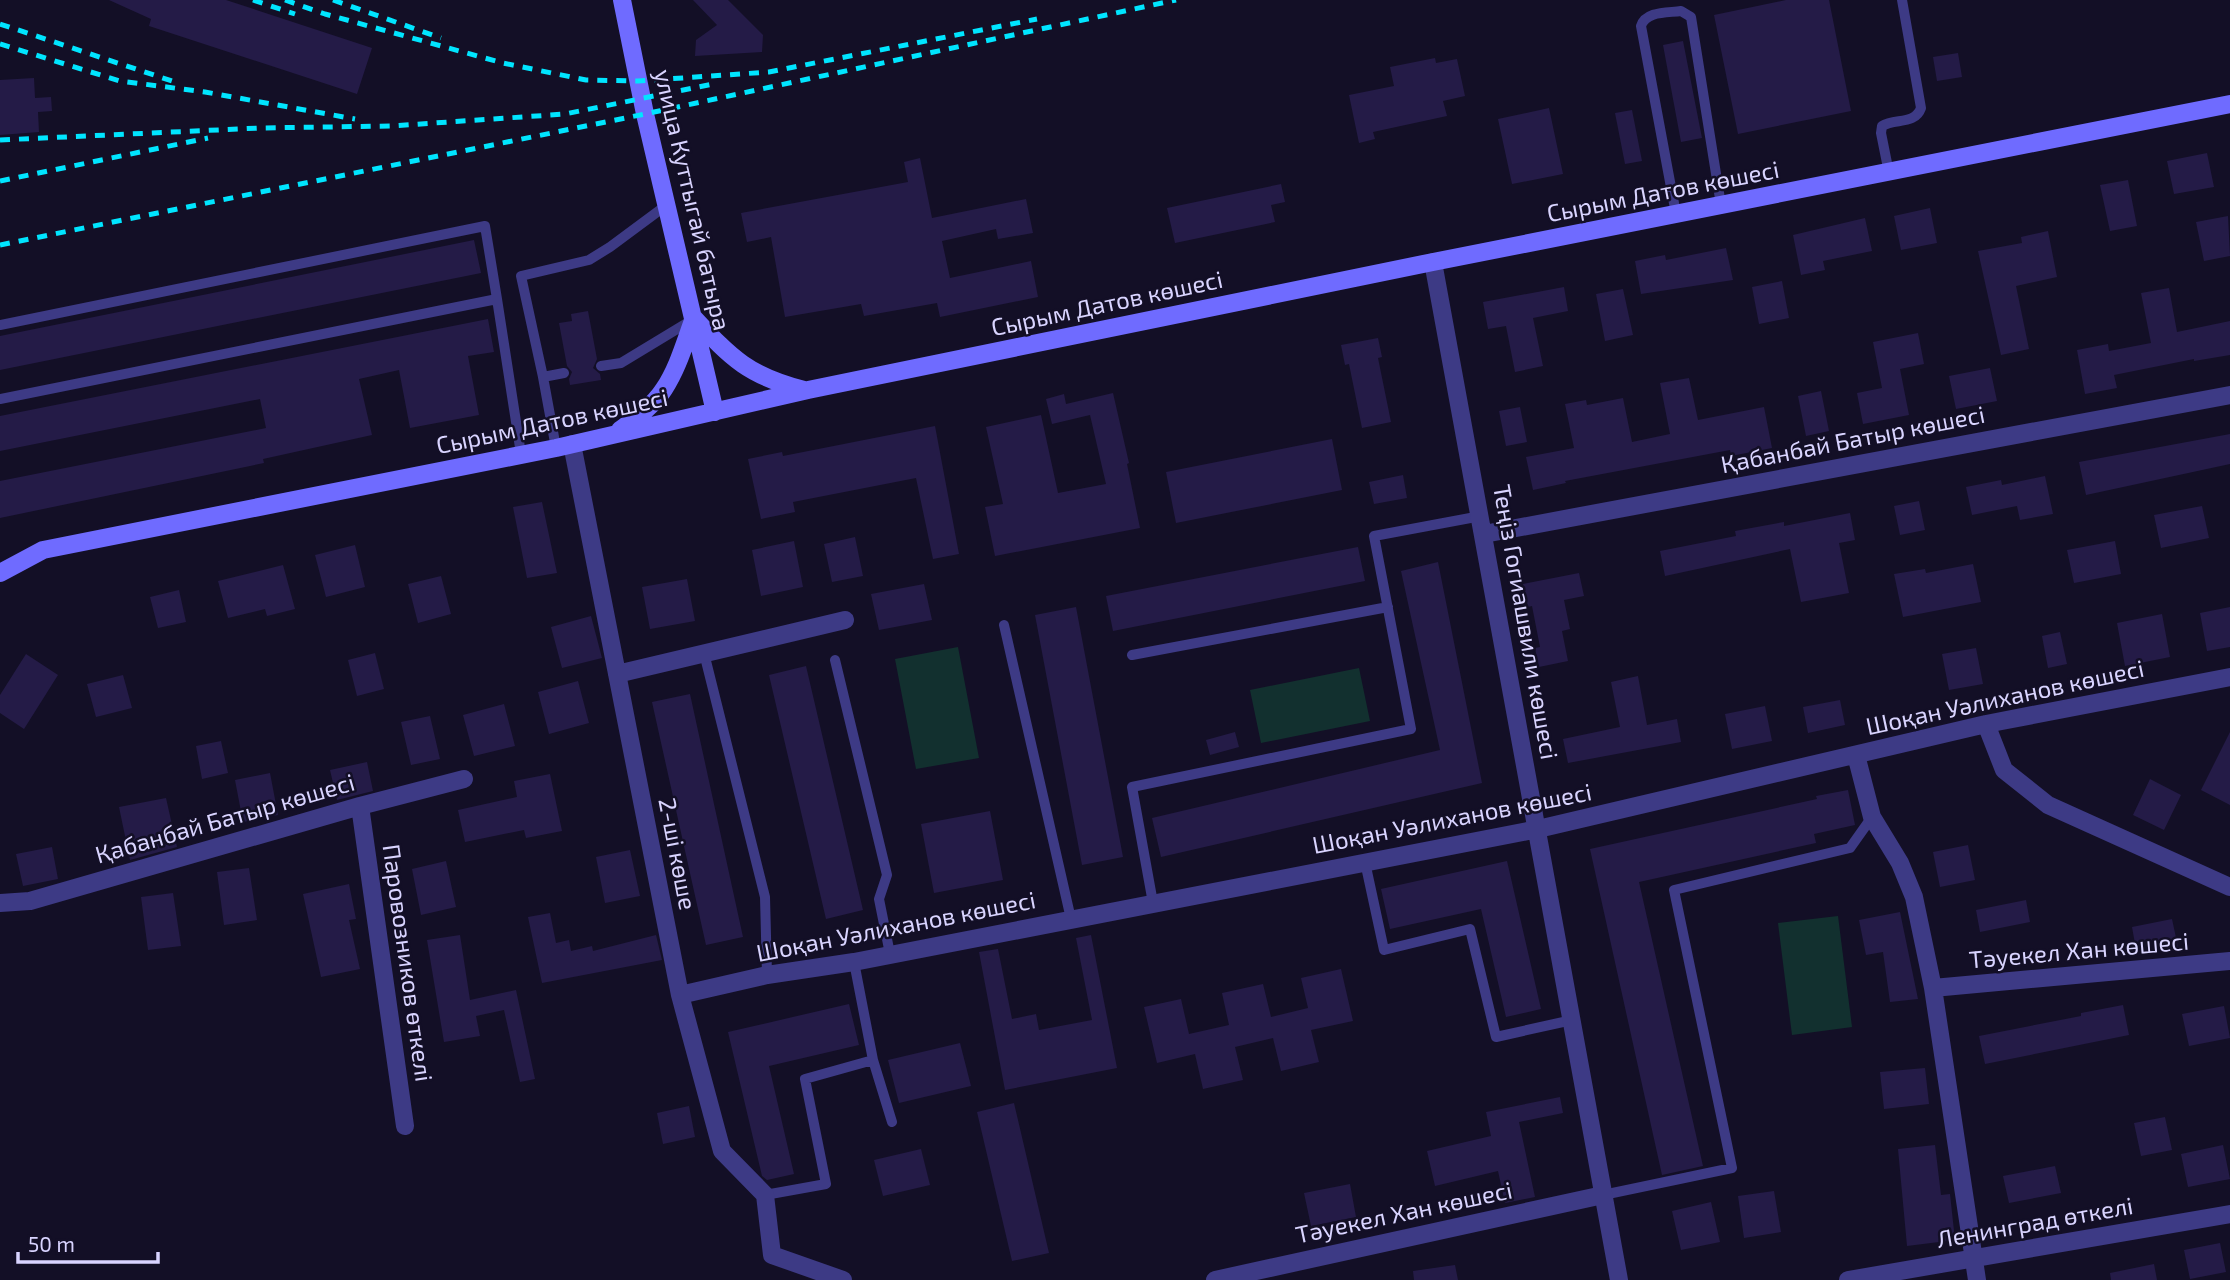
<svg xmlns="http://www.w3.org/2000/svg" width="2230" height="1280" viewBox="0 0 2230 1280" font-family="'Exo 2',sans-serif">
<rect width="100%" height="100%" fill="#130f26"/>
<path fill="#12302f" d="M958,647L979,758L916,769L895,659Z
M1359,668L1370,721L1261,743L1250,690Z
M1838,916L1852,1027L1792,1035L1778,923Z"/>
<path fill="#241b47" d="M109,0H226L372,48L357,94L149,26L151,19Z
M693,0H728L763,35L762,52L695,56L696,40L717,25Z
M1786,0H1829L1851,111L1738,134L1714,15Z
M1683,41L1702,138L1681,142L1663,45Z
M1958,53L1962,77L1937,81L1933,57Z
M1435,58L1436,63L1457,59L1465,96L1443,101L1447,116L1373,132L1375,139L1359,143L1349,95L1394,86L1390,67Z
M34,78L35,98L51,97L52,111L38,112L39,132L0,135V80Z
M1549,108L1563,174L1512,184L1498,119Z
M1632,110L1642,161L1625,164L1615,113Z
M2207,153L2214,187L2174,194L2167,161Z
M920,158L932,218L1026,199L1033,233L998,239L996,229L942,241L950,278L1031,261L1038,297L940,317L937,303L864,316L861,304L785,317L771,237L747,242L741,213L908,182L904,162Z
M2128,180L2137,226L2110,231L2100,185Z
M1281,184L1285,202L1271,205L1275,222L1175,243L1167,208Z
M1930,208L1937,243L1901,250L1894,216Z
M2228,216L2230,256L2204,261L2196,222Z
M1865,218L1872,251L1823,261L1825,270L1801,275L1793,235Z
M2048,231L2057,277L2016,286L2029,349L2001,355L1978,251L2022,243L2021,237Z
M474,240L481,273L0,370V336Z
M1726,248L1733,280L1641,294L1635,261L1665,255L1666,260Z
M1782,281L1789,318L1759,324L1752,287Z
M1564,287L1568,311L1533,318L1543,366L1515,372L1506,326L1488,329L1483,302Z
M2169,288L2177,332L2230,321V355L2194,361V359L2114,375L2117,388L2085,394L2077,350L2108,344L2109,351L2151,343L2141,293Z
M1623,289L1633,335L1605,341L1596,294Z
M588,311L597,359L593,368L600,374L601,380L570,385L569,379L572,372L567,366L559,323L572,321L571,314Z
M488,319L494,352L468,356L479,415L410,428L399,370L359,379L372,435L263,459L264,463L0,518V481L266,428L260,399L0,451V416Z
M1918,333L1924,364L1900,369L1909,415L1863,424L1857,393L1882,388L1873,342Z
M1378,338L1382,357L1378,358L1391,422L1362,428L1349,364L1345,365L1341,345Z
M1990,368L1997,401L1956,409L1949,376Z
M1689,378L1698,420L1764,407L1772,448L1731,456L1730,450L1565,481L1566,483L1533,490L1526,457L1574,448L1565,404L1586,400L1587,405L1623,398L1632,442L1670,434L1660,383Z
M1821,391L1829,431L1806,436L1798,396Z
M1113,393L1129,463L1127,464L1140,528L995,556L985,507L1003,504L986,427L1041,415L1058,493L1106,484L1090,415L1052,424L1046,399L1064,394L1066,404Z
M1520,407L1527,442L1506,446L1499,411Z
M935,426L959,554L933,559L916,478L793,502L795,512L761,519L748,459L782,452L783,456Z
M2230,434V464L2086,495L2079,462Z
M1332,439L1342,490L1176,523L1166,472Z
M1403,475L1407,498L1374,504L1369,482Z
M2045,476L2053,514L2020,520L2017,506L1972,515L1966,487L2001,480L2002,485Z
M1919,501L1925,530L1900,535L1894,506Z
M542,502L557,573L527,578L513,507Z
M2202,506L2209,538L2161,548L2154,515Z
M1850,513L1855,540L1839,543L1849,593L1801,602L1790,549L1665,576L1660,551L1736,536L1735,531L1784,522V526Z
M855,537L863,576L832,582L824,544Z
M794,541L803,587L761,596L752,550Z
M2115,541L2121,574L2074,583L2067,550Z
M355,545L365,587L326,597L315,555Z
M1358,547L1365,581L1113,631L1106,596Z
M1438,562L1482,783L1161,857L1152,818L1440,750L1401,571Z
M1973,564L1981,602L1903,617L1894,574L1925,569L1926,573Z
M283,565L295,609L267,616L265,609L228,618L218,581Z
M1579,573L1584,596L1564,600L1570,629L1562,631L1568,661L1539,667L1535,648L1540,647L1532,606L1528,607L1523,584Z
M441,576L451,614L418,623L408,584Z
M687,579L695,621L650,629L642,587Z
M924,584L932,620L879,630L871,594Z
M179,590L186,622L158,628L150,597Z
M1076,607L1123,857L1082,865L1035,615Z
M2230,607V647L2207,651L2200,613Z
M2162,614L2170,657L2125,666L2117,623Z
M591,616L602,658L562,668L551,627Z
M2060,632L2067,664L2048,668L2042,636Z
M1976,648L1983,684L1949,690L1942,654Z
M375,653L384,689L357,696L348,660Z
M26,654L58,675L24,729L0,713V695Z
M806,666L863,910L826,919L769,675Z
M123,675L132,708L96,717L87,684Z
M1638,676L1647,725L1677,719L1681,742L1568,763L1563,739L1620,727L1611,682Z
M578,681L589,723L549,734L538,692Z
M690,694L743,937L706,945L652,702Z
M1840,700L1845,725L1808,733L1803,707Z
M504,704L515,746L474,756L463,715Z
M1765,706L1772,741L1732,749L1725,714Z
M430,716L440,759L411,765L401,722Z
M1235,732L1239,747L1210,755L1206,740Z
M2230,732V805L2201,790Z
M221,741L228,773L202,779L196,746Z
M367,762L373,791L337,800L330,770Z
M270,773L278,815L243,822L235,780Z
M550,774L562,831L526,838L524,830L465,842L458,810L517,797L514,781Z
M2150,779L2181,795L2164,830L2133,815Z
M1848,790L1855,825L1814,834L1816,843L1639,882L1703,1166L1662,1175L1590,849L1817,799L1816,796Z
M166,798L177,847L130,860L119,807Z
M990,811L1003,880L934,893L921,824Z
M1968,845L1975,880L1940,887L1933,852Z
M52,847L58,879L23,886L16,854Z
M630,850L640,896L605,903L596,857Z
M446,861L456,907L421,915L412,869Z
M1507,861L1541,1009L1506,1017L1481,909L1390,929L1381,889Z
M249,868L257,920L224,925L217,872Z
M349,884L356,919L349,920L360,969L321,977L303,894Z
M173,893L181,946L148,950L141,897Z
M2026,900L2030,922L1980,932L1976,910Z
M1900,912L1918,999L1890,1002L1883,952L1866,955L1859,920Z
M550,913L556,943L569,940L571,951L592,946L593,951L656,935L662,960L542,983L528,917Z
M2172,919L2178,947L2137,955L2132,927Z
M460,935L470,1000L516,990L535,1079L520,1082L504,1010L476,1016L480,1036L444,1042L427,940Z
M1091,935L1117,1068L1005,1090L979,952L998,949L1012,1019L1036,1014L1039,1030L1092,1020L1076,938Z
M1341,969L1353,1021L1311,1030L1319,1062L1281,1071L1273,1038L1235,1047L1243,1080L1203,1089L1195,1054L1157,1063L1144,1007L1181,999L1189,1034L1229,1025L1222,993L1263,984L1271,1017L1308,1008L1301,978Z
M849,1004L859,1045L769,1066L794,1174L767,1180L762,1176L728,1032Z
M2123,1005L2129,1035L1985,1064L1979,1036L2081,1016V1013Z
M2224,1006L2230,1038L2189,1046L2182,1014Z
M960,1043L971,1086L899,1103L888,1060Z
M1925,1068L1929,1104L1884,1109L1880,1072Z
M1560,1097L1563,1113L1519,1122L1535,1197L1505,1203L1498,1171L1435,1186L1427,1151L1491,1136L1486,1112Z
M1014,1103L1049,1253L1012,1261L977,1112Z
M689,1106L695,1137L663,1144L657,1113Z
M2165,1117L2172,1150L2141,1156L2134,1123Z
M1935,1145L1941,1195L1950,1194L1955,1240L1907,1246L1898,1149Z
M2223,1145L2230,1179L2188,1187L2181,1154Z
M921,1149L930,1185L883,1196L874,1160Z
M2055,1166L2061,1193L2009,1203L2003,1176Z
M1350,1184L1356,1217L1311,1226L1304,1193Z
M1774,1191L1781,1232L1744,1238L1738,1196Z
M1711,1202L1720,1242L1681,1250L1672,1211Z
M2220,1243L2226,1272L2190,1279L2184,1250Z
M2154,1264L2157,1280H2111L2110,1273Z
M1455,1265L1458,1280H1414L1413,1271Z"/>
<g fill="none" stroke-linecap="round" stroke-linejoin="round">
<path stroke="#3d3a85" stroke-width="10" d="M1889,173L1881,133L1882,126C1895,118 1915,125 1921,108L1902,0
M1676,214L1641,26C1646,11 1667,13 1681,11L1691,17L1721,205
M0,325L485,226L497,299
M601,366L621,363L692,320
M543,377L564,373
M0,399L497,299L521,454
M556,448L543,377L521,276L589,260L610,247L668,204
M1004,625L1071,919
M704,653L765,897L767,975
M1132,655L1388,607
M835,660L887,875L879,899L890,954
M1365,862L1384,950L1470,929L1496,1037L1572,1020
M1153,903L1132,787L1411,729L1374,536L1481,516
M873,1060L892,1122
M765,1195L826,1184L805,1079L873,1060L854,962
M1603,1195L1732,1168L1674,890L1850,848L1872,817"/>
<path stroke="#3d3a85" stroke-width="18" d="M1433,262L1619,1280
M572,444L680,995L722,1151L765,1195L772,1255L843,1280
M1484,534L2230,395
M617,674L845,620
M1986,724L2004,770L2048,805L2230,887
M1856,755L1872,817L1900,863L1914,897L1933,988L1977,1280
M360,806L405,1126
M0,903L30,901L360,806L464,779
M1933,988L2230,961
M680,995L767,975L854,962L1538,829L1986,724L2230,677
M1215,1280L1603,1195
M1848,1280L2230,1214"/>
<path stroke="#6f6bff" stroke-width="18" d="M622,0L645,114L715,412
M620,430C636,418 653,406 664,389C678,368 685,342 694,318C732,359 749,376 804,390
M0,573L43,550L556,448L808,390L1433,262L2230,104"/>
<path stroke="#00e5ff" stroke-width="5" stroke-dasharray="10 9" stroke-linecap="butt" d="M253,0L295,14
M285,0L325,14L503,63L586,80L638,81L769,72L1037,19
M333,0L441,38
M0,24L172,81
M0,44L120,81L205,92L355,119
M0,140L260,128L391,126L565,114L718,83
M0,181L208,138
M0,245L645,114L1176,0"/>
</g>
<g text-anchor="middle" stroke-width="5" stroke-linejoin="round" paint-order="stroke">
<g font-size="24" fill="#d9d4ff" stroke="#130f26">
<text transform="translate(1663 192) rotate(-11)" y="8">Сырым Датов көшесі</text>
<text transform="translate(692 200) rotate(77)" y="8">улица Куттыгай батыра</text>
<text transform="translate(1107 304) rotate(-12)" y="8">Сырым Датов көшесі</text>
<text transform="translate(552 422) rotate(-12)" y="8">Сырым Датов көшесі</text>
<text transform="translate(1853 440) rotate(-11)" y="8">Қабанбай Батыр көшесі</text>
<text transform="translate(1525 622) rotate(80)" y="8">Теңіз Гогиашвили көшесі</text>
<text transform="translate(2005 698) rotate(-12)" y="8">Шоқан Уәлиханов көшесі</text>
<text transform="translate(225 819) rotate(-16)" y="8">Қабанбай Батыр көшесі</text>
<text transform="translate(1452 819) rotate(-11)" y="8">Шоқан Уәлиханов көшесі</text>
<text transform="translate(677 854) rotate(79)" y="8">2-ші көше</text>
<text transform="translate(896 927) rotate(-11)" y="8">Шоқан Уәлиханов көшесі</text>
<text transform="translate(2079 951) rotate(-5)" y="8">Тәуекел Хан көшесі</text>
<text transform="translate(407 963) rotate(82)" y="8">Паровозников өткелі</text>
<text transform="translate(1404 1213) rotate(-12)" y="8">Тәуекел Хан көшесі</text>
<text transform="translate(2035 1223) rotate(-10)" y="8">Ленинград өткелі</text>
</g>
</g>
<path d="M18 1252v10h140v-10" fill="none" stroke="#d9d4ff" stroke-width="3.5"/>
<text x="28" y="1252" font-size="21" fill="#d9d4ff" stroke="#130f26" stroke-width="5" paint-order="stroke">50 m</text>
</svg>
